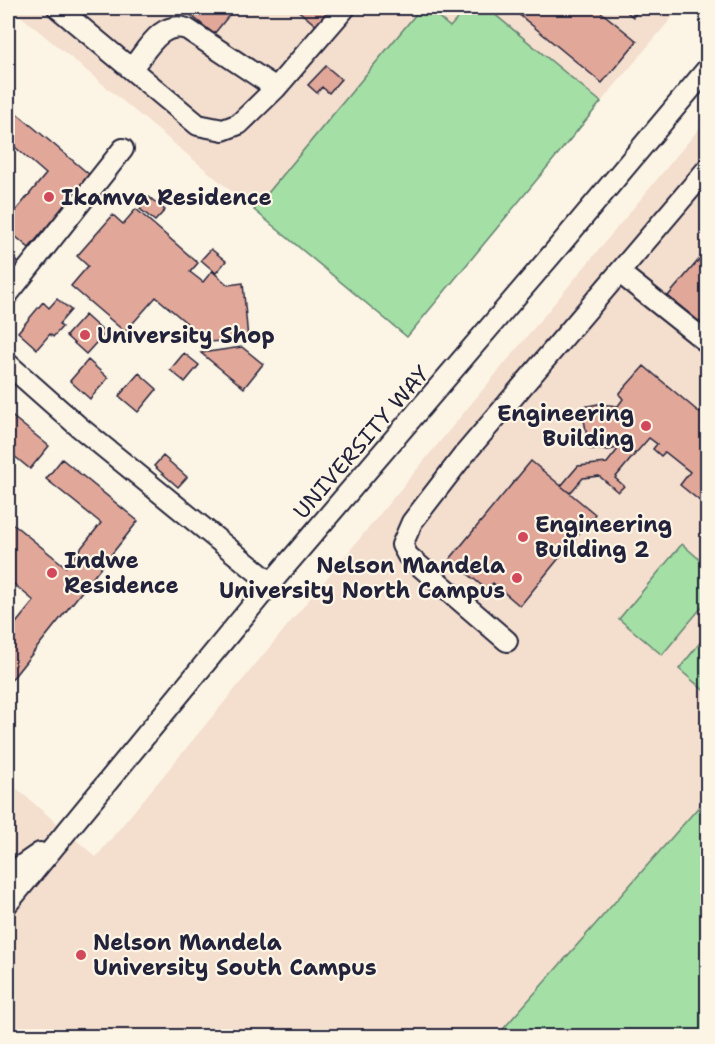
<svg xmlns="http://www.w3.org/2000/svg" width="715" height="1044" viewBox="0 0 715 1044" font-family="'Shantell Sans',sans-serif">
<rect width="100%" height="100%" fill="#fcf5e5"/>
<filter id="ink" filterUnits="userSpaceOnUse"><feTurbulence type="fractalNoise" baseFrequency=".0167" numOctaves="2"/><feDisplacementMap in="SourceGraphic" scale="12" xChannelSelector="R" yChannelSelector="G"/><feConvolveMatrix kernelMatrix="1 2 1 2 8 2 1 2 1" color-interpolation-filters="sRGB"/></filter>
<g filter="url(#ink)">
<path fill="#f4dece" d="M11,8H421L254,210Z
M428,8H467L450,27Z
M487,8H680L601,102Z
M707,119V1036H8V781L96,857Z"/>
<path fill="#a4dfa5" stroke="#638070" stroke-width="1.5" d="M421,8H428L450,27L467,8H487L601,102L407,337L254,210Z
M682,544L707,566V601L662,655L619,619Z
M707,634V693L679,669Z
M703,802L708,806L707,1036H497Z"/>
<path fill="#e1a89a" stroke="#22223b" stroke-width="1.5" d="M182,8H235L214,34Z
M295,8H345L324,32Z
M511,8H596L637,41L602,83Z
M622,8H641L633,17Z
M326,66L341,79L329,93L322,87L317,93L308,85Z
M8,106L90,175L29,248L8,230V220L46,174L8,141Z
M149,197L165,210L155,221L140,209Z
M136,209L198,263L190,272L203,282L212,271L228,285L243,283L248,339L209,342L156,297L125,332L71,286L88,266L77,256L113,215L123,224Z
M211,249L226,261L216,273L201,260Z
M708,249V329L668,296Z
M8,254L18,263L8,276Z
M57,299L71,310L59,324L62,327L53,337L50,334L37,349L18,332L43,302L49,308Z
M85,315L105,333L86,354L66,336Z
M242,347L263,364L244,388L201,353Z
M184,353L199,365L185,382L170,370Z
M88,360L108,378L90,399L70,381Z
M644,366L700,413L703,409L708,412L706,506L680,485L690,472L665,452L661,456L653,449L657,444L649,438L635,454L626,446L609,450L589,449L582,407L598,404L618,406L623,399L619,394Z
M139,373L157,389L138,412L119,396Z
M8,413L49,446L30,469L8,451Z
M626,446L635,454L615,478L624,486L618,492L599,476L583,478L570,493L561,486L578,466L607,463L619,448Z
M163,456L187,477L178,487L154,466Z
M62,459L138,521L8,684V633L34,601L8,579V520L66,567L101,523L46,479Z
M531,461L595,514L520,606L493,583L487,590L450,559Z"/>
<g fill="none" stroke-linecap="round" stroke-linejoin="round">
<defs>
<path id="minor" d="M58,8L198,125L223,130L239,124L276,88L345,8
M132,68C147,50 161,20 187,29L276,88
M620,273L708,343
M8,294L123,149
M8,364L78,426L271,583
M507,641L408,556L402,545L412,522L463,456L708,168
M8,875L40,853
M8,903L271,583L559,246L708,68"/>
</defs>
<use href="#minor" stroke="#22223b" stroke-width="24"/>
<use href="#minor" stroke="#fcf5e5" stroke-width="20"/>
</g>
</g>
<g fill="#d1495b" stroke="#fcf5e5" stroke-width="2">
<circle cx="49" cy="197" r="6"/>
<circle cx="85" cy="335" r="6"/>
<circle cx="646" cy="426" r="6"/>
<circle cx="523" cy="537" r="6"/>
<circle cx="52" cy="573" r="6"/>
<circle cx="517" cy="578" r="6"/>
<circle cx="81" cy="955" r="6"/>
</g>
<g text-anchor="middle" stroke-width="4.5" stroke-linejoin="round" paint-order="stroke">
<g font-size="22" font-weight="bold" fill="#22223b" stroke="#fcf5e5" text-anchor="start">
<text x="61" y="205">Ikamva Residence</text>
<text x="97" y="343">University Shop</text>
<text x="634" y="421" text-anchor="end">Engineering<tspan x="634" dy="25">Building</tspan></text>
<text x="535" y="532">Engineering<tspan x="535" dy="25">Building 2</tspan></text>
<text x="64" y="568">Indwe<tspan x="64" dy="25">Residence</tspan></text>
<text x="505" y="573" text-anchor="end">Nelson Mandela<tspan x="505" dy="25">University North Campus</tspan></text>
<text x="93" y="950">Nelson Mandela<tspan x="93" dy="25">University South Campus</tspan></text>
</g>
<g font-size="22" fill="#22223b" stroke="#fcf5e5">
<text transform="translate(361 442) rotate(-49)" y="8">UNIVERSITY WAY</text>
</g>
</g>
<rect width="715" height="1044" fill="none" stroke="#fcf5e5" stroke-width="30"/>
<rect x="15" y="15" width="685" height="1014" fill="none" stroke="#22223b" stroke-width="2" filter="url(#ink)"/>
</svg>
